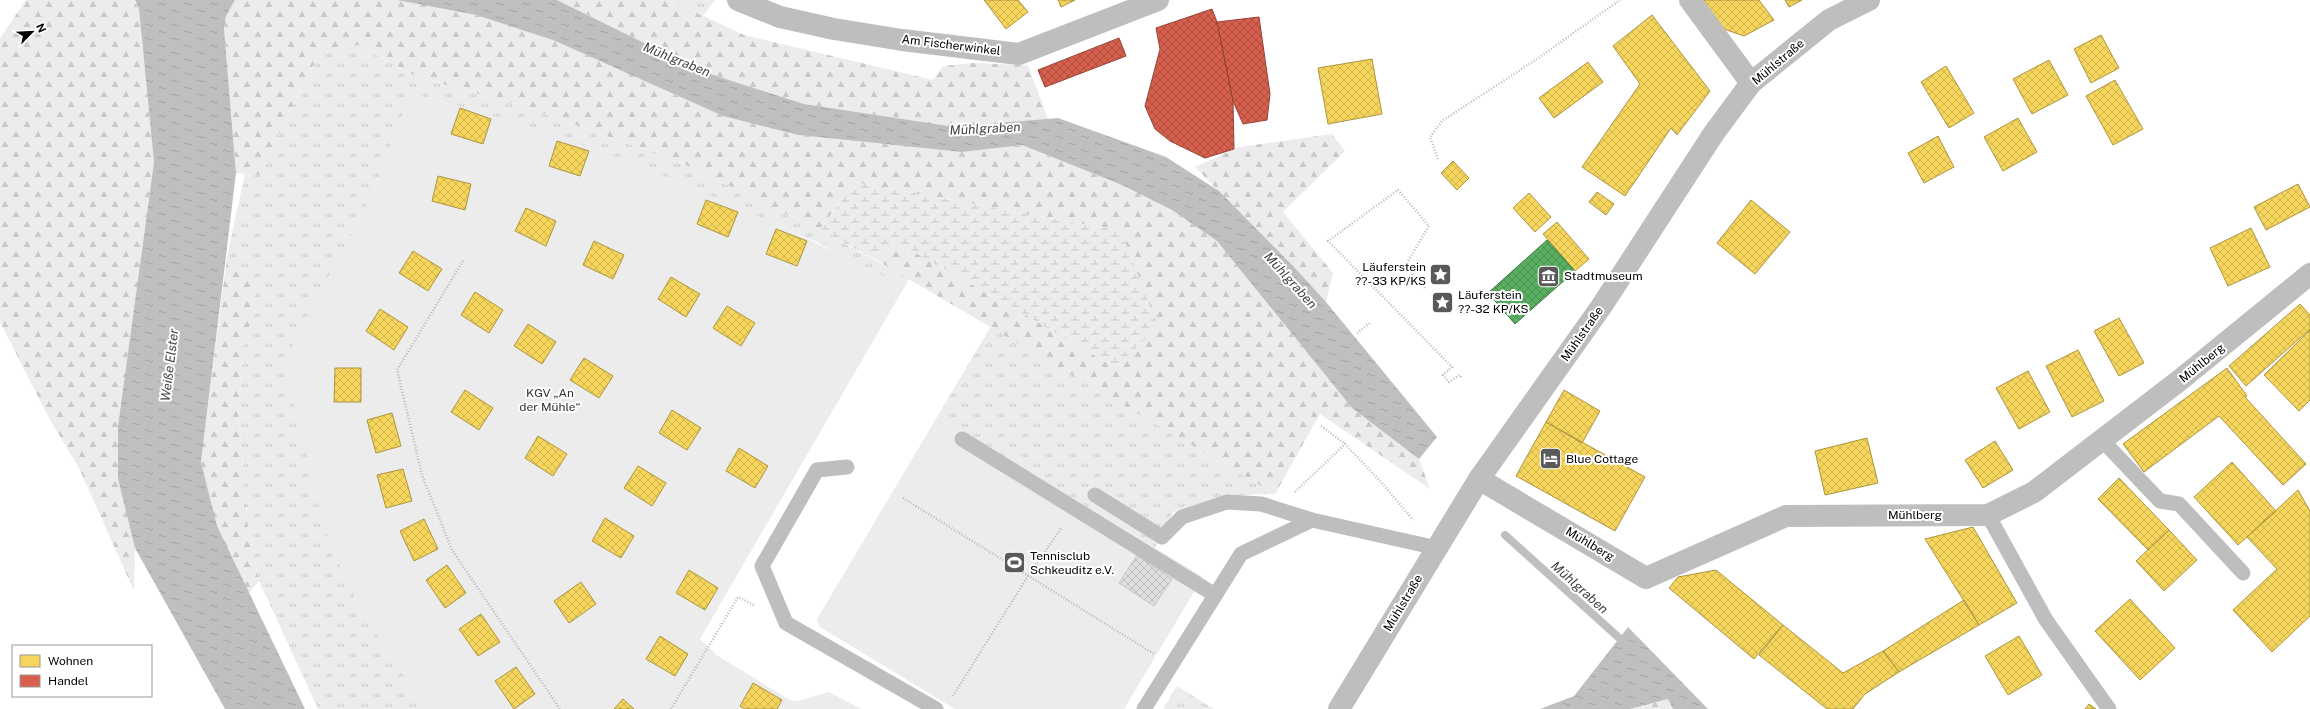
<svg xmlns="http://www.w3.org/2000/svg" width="2310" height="709" viewBox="0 0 2310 709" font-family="'Public Sans',sans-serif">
<defs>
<pattern id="grass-tufts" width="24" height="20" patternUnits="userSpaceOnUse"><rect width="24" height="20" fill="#ececec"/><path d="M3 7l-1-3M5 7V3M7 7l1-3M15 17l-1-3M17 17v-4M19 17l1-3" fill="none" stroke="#c9c9c9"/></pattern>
<pattern id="forest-firs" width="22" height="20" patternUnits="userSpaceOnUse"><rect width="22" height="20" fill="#ececec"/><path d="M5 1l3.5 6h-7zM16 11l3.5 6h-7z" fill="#c9c9c9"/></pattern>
<pattern id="wetland-marsh" width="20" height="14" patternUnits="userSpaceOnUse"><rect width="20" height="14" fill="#ececec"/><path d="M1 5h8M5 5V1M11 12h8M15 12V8" fill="none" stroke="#c9c9c9"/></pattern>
<pattern id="water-ripples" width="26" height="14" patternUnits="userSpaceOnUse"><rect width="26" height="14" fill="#bfbfbf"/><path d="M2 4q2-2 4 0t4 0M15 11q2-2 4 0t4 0" fill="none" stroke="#a2a2a2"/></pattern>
<pattern id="homes-cross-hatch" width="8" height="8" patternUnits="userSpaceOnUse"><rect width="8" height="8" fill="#f6d55c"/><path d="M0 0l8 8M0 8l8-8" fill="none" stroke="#d1b54e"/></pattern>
<pattern id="shops-cross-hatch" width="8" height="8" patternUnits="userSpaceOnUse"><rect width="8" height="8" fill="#d6604d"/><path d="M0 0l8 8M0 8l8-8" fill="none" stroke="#ab4d3e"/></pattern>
<pattern id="public-cross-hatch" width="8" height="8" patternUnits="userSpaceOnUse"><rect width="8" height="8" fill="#5aae61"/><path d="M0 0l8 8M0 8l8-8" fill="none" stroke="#4c9452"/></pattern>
<pattern id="building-cross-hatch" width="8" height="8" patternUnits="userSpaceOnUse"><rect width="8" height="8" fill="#dfdfdf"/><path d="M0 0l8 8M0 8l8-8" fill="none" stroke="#bebebe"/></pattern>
</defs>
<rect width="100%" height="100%" fill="#fff"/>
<path fill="url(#grass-tufts)" d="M669,0H715L703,16Z
M358,45L417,77L524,106L684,164L820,230L909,279L903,289L819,243L637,165L531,127L417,95L401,118L372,196L304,323L294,338L329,543L362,611L426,709H318L259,581L248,529L238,407L243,353L227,256L245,174L259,175L319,53Z
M991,326L1275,494C1240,493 1207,500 1173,512L1155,548L937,417Z
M1177,686L1214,709H1163Z"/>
<path fill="url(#forest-firs)" d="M26,0H134L139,9L154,162L118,426V479L135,548L134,591L79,468L49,418L0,322V38Z
M235,0H397L476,15L553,40L723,116L797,135L962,152L1022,145L1122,185L1172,210L1217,241L1352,408L1419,459L1430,489L1320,414L1275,494L876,260L898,243L1044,325L1121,231L854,182L820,230L684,164L524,106L417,77L358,45L319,53L259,175L236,173L224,29L226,16Z
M557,0H669L744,35L933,80L943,66L973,63L1028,65L1048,119L962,128L804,104L701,71Z
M1332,134L1345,151L1283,212L1333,273L1326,302L1195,167L1239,147Z
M227,256L258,286L243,353L238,407L248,529L259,581L249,593L217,527L201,462Z
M1668,699L1673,709H1629Z"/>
<path fill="url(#wetland-marsh)" d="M854,182L1121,231L1158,326L1115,368L1019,311L898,243L876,260L820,230Z"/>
<path fill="#ececec" d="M417,95C455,106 493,115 531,127C657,168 786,227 905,286L700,639L718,656L790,700L798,701L829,692L861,709H426L362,611L329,543L288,382L294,338L304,323L372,196L401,118Z
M937,417L1203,577L1124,709H955L820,627L817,619Z"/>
<path fill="url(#water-ripples)" d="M135,0H235L226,16L224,29L236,173L201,462L217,526L305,709H225L135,548L118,479V426L154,162L139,9Z
M397,0H557L701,71L804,104L962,128L1010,122L1058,118L1166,157L1219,191L1294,267L1326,302L1437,437L1419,459L1352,408L1217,241L1172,210L1122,185L1022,145L962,152L798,135L723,116L553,40L476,15Z
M1628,627L1708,709H1673L1668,699L1630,709H1540L1574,696Z"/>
<path fill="url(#homes-cross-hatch)" stroke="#ac9540" d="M984,0H1018L1028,12L1006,29Z
M1058,0H1075L1061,7Z
M1698,0H1759L1774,20L1744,36L1718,27Z
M1785,0H1802L1789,7Z
M1652,15L1710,91L1677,135L1671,128L1625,196L1582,167L1640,84L1613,46Z
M2101,35L2119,68L2091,83L2074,49Z
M1372,59L1382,114L1328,124L1318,68Z
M2049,60L2068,95L2032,114L2013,79Z
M1588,62L1603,82L1554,118L1539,98Z
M1946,66L1974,113L1949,128L1921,82Z
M2115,80L2143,129L2113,145L2086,96Z
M460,108L491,119L483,144L451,134Z
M2018,118L2037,152L2003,171L1984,137Z
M1938,136L1954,167L1924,183L1908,153Z
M557,141L589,151L580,176L549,166Z
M1453,161L1469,178L1457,190L1441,173Z
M438,176L471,184L465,210L432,201Z
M2298,184L2310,207L2266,230L2254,207Z
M1597,192L1614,204L1606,215L1589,202Z
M1529,193L1551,217L1535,232L1513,208Z
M706,200L738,212L728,237L697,224Z
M1751,200L1790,232L1755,274L1717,243Z
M526,208L556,221L546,246L515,231Z
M1557,222L1589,259L1575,271L1543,234Z
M2251,228L2270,267L2228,286L2210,248Z
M776,229L807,241L797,266L766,254Z
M594,241L624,255L613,279L583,265Z
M413,251L442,269L428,291L399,273Z
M671,277L700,294L686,317L658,299Z
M475,292L503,310L489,333L461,315Z
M2300,304L2310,315V329L2246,386L2229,366Z
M727,306L755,323L741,346L713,328Z
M380,309L408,327L394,350L366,331Z
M2119,318L2144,363L2119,376L2094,331Z
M528,324L556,342L542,364L514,346Z
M2310,330V400L2299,411L2264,375Z
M2078,350L2104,401L2072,417L2046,366Z
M584,358L613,376L599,398L570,380Z
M335,368H361V402H334Z
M2227,368L2247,396L2245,397L2306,464L2283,485L2219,416L2144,472L2123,444Z
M2028,371L2050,412L2019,429L1996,388Z
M465,390L493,408L479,430L451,412Z
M1564,390L1600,411L1582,443L1546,422Z
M672,410L701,428L687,450L659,433Z
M392,413L401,446L376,453L367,420Z
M1546,422L1645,477L1615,531L1516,476Z
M538,436L567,454L553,476L525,458Z
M1867,438L1878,483L1825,495L1815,451Z
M1995,441L2013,470L1983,488L1965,460Z
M739,448L768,466L755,488L726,471Z
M2232,462L2276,511L2238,545L2194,497Z
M638,466L666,483L652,506L624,488Z
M403,469L412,501L386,508L377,475Z
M2119,478L2169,530L2148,550L2098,499Z
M2298,490L2310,511V616L2272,652L2233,610L2277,569L2247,537Z
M605,518L634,536L621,558L592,541Z
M424,519L438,549L414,561L400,531Z
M1973,527L2017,603L1979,625L1925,539Z
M2169,530L2197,560L2164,591L2136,561Z
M447,565L466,593L445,608L426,580Z
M689,570L718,588L705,610L676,593Z
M1716,570L1783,625L1754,659L1669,588L1678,577Z
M581,582L596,604L569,623L554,601Z
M2130,599L2175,648L2140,680L2095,631Z
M1964,600L1979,625L1899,672L1883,651Z
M481,614L500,642L478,656L459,629Z
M1783,625L1843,673L1883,651L1899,672L1865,694L1853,709H1827L1759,655Z
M660,636L688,654L675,676L646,659Z
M2019,636L2042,675L2008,695L1985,656Z
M516,667L535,694L514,709L495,681Z
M753,683L782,700L777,709H745L740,706Z
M623,699L634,709H614Z
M2089,704L2096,709H2085Z"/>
<path fill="url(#shops-cross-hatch)" stroke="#964336" d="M1212,9L1217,22L1233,101L1234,149L1205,158L1170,141L1155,129L1145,106L1160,49L1156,28Z
M1259,17L1270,94L1267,120L1243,124L1233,101L1217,22Z
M1119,38L1126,56L1045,87L1038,70Z"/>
<path fill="url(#public-cross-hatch)" stroke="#3f7a44" d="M1547,240L1575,271L1515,324L1488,293Z"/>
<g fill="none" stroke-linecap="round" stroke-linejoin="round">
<path stroke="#bfbfbf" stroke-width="8" d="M1505,535L1627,645"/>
</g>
<path fill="url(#building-cross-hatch)" stroke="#c7c7c7" d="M1137,555L1172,579L1154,606L1119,583Z"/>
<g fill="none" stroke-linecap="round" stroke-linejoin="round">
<path stroke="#b9b9b9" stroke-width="2.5" stroke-dasharray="1 2" stroke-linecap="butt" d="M1438,159L1430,137L1442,121L1537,59L1620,0
M463,261L397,370L422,475L452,550L560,709
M1425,288L1405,266L1429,226L1398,190L1328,241L1452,367L1443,375L1449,382L1460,375L1462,378
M1357,333L1370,323
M1321,426L1345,444
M1295,492L1345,444L1382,483L1413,520
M903,498L1154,654
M953,696L1028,576L1062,527
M671,709L738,597L754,605"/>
<path stroke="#bebebe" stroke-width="15" d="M962,439L1215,595
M2102,440L2160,501L2179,504L2243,573
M847,467L817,470L762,566L786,623L936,709
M1095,495L1162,537L1182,517L1227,502L1261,504L1312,520
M1988,515L2046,620L2109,709
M1144,709L1241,554L1312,520L1437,548"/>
<path stroke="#bebebe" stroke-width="22" d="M738,0L780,17L834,29L902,40L1019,54L1158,0
M1690,0L1751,83
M1479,479L1646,578L1786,516L1988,515L2034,492L2180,380L2310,274"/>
<path stroke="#bebebe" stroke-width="22" d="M1339,709L1479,479L1601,307L1714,133L1751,83L1829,20L1869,0"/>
</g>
<defs>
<symbol id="sight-square" viewBox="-11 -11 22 22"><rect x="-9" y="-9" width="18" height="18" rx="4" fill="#595959" stroke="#fff"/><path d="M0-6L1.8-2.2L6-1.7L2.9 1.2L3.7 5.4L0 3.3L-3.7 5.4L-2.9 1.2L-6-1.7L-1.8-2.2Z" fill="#fff"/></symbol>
<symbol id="museum-square" viewBox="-11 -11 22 22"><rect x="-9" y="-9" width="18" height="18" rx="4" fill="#595959" stroke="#fff"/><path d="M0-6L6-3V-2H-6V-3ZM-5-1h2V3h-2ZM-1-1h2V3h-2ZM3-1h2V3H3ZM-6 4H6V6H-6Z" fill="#fff"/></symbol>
<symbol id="hotel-square" viewBox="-11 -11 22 22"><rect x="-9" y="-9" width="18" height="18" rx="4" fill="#595959" stroke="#fff"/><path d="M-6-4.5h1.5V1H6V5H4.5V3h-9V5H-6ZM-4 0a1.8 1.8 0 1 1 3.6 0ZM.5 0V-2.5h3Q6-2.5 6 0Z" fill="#fff"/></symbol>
<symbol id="stadium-square" viewBox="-11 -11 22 22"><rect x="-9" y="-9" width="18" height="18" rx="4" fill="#595959" stroke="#fff"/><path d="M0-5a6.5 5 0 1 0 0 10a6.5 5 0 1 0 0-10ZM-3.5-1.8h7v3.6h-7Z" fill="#fff"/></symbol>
</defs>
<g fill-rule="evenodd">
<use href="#sight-square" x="1428" y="262" width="25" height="25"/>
<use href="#museum-square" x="1536" y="264" width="25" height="25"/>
<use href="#sight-square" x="1430" y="290" width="25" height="25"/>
<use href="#hotel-square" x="1538" y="446" width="25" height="25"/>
<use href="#stadium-square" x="1002" y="550" width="25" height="25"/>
</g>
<g text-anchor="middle" stroke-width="4" stroke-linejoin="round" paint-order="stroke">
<g font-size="12" fill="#000" stroke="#fff">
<text transform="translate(951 45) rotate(7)" y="4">Am Fischerwinkel</text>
<text transform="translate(1778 62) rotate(-40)" y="4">Mühlstraße</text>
<text transform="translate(1582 334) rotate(-55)" y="4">Mühlstraße</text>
<text transform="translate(2202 363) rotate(-39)" y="4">Mühlberg</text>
<text x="1915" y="519">Mühlberg</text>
<text transform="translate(1590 544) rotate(31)" y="4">Mühlberg</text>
<text transform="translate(1403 603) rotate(-59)" y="4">Mühlstraße</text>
</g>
<g font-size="12" fill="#000" stroke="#fff" text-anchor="start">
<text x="1426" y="271" text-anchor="end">Läuferstein<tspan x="1426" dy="14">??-33 KP/KS</tspan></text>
<text x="1564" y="280">Stadtmuseum</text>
<text x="1458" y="299">Läuferstein<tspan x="1458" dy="14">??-32 KP/KS</tspan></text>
<text x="1566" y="463">Blue Cottage</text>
<text x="1030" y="560">Tennisclub<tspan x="1030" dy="14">Schkeuditz e.V.</tspan></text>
</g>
<g font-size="12" fill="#333" stroke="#fff">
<text x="550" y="397">KGV „An<tspan x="550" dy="14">der Mühle“</tspan></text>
</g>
<g font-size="13" font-style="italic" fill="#444" stroke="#fff">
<text transform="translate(677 59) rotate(22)" y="5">Mühlgraben</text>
<text transform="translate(985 128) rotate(-3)" y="5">Mühlgraben</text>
<text transform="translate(1291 280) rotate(48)" y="5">Mühlgraben</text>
<text transform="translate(169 365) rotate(-83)" y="5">Weiße Elster</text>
<text transform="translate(1580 587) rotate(42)" y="5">Mühlgraben</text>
</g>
</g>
<rect x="12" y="645" width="140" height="52" fill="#ffffff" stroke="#999999"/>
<rect x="20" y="655" width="20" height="12" fill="#f6d55c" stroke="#999999"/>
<text x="48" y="665" font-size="12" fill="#000000">Wohnen</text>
<rect x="20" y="675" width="20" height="12" fill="#d6604d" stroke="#999999"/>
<text x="48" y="685" font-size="12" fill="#000000">Handel</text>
<g transform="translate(32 32) rotate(66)" stroke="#ffffff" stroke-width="3" paint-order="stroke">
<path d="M0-3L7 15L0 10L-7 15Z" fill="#000000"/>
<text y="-6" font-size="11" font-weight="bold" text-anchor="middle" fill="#000000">N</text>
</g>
</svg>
